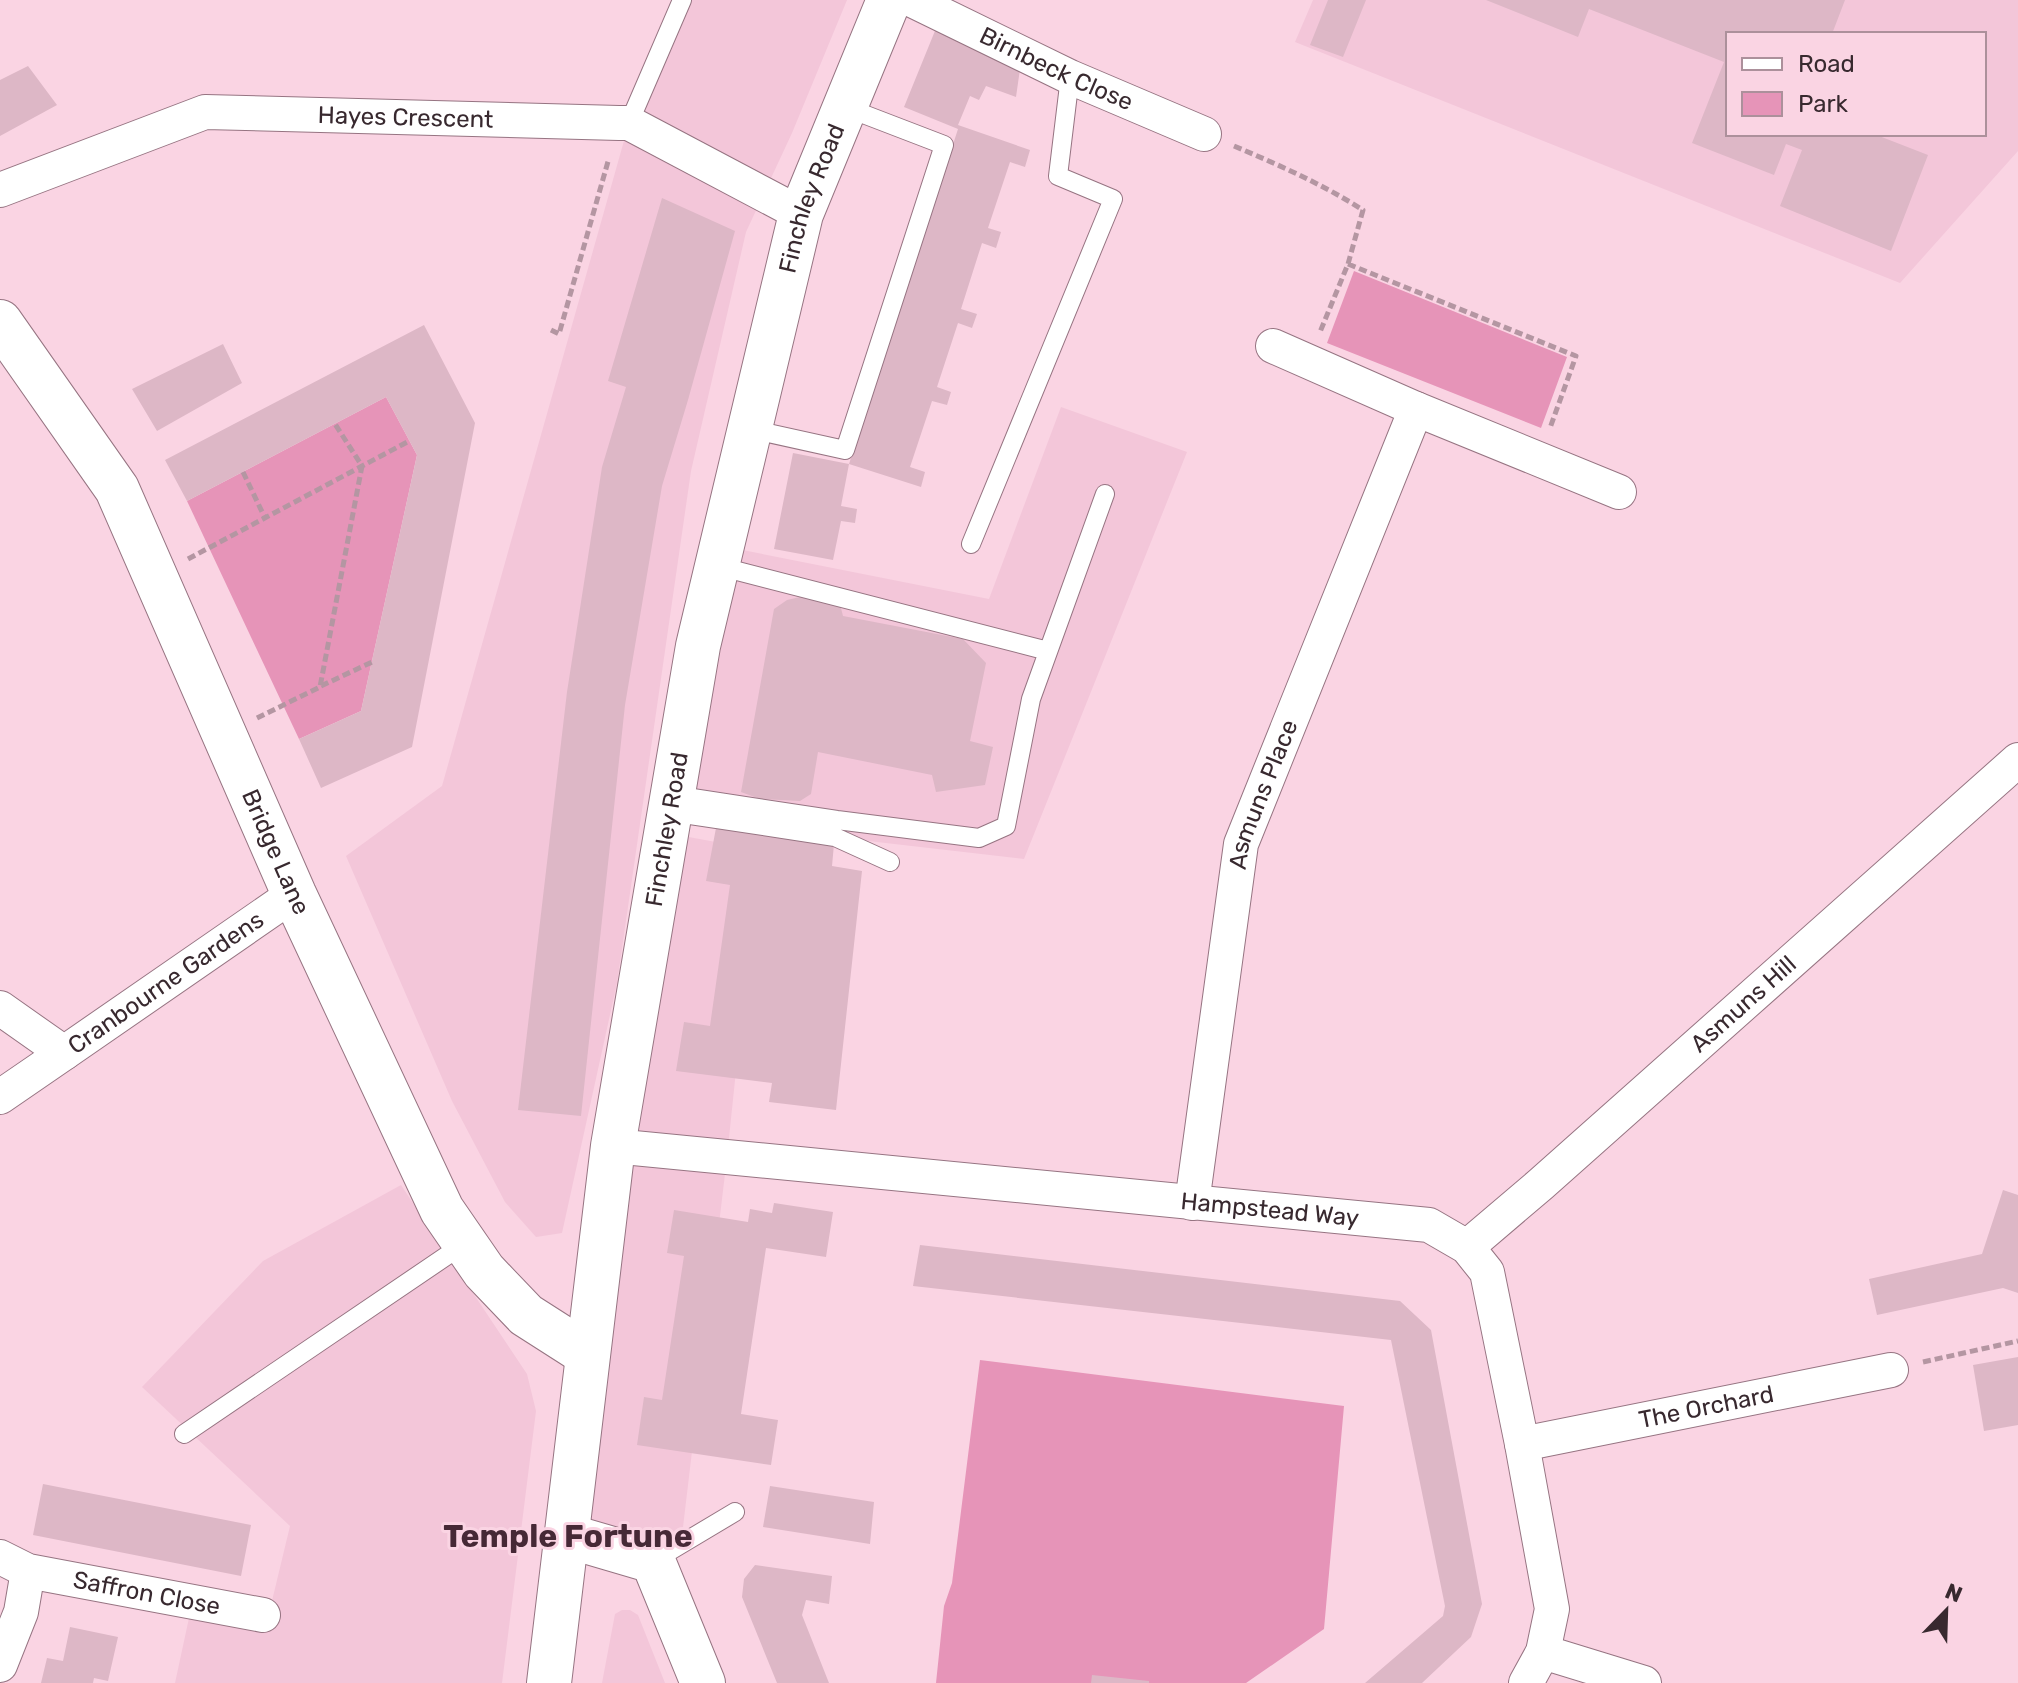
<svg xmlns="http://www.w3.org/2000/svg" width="2018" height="1683" viewBox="0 0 2018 1683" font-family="Rubik,sans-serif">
<rect width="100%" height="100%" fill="#fad4e3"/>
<path fill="#f3c6d9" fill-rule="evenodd" d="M682,0H847L792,133L746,232L691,471L617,983L562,1233L536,1237L505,1202L452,1101L346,856L442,786L629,123Z
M1313,0H2018V151L1900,283L1295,42ZM1728,34H1984V134H1728Z
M1061,407L1187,452L1024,859L669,818L722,546L989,599Z
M667,833L759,850L727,1157L681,1544L653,1561L568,1536Z
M401,1185L527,1374L536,1411L502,1683H175L189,1618L265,1630L290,1526L142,1387L263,1261Z
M622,1610H630L638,1615L665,1683H602L615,1614Z"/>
<path fill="#e694b8" d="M1354,271L1567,357L1541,428L1327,343Z
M386,397L417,455L361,711L299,739L187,501Z
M980,1360L1344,1406L1324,1629L1246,1683H936L944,1606L952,1583Z"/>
<path fill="#ddb7c6" d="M1328,0H1366L1343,57L1310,45Z
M1486,0H1845L1832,34H1728V134H1874L1928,155L1891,251L1780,206L1802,150L1786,144L1774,175L1692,143L1724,62L1589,9L1578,37Z
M939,21L1020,69L1016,97L986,86L979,100L970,96L958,125L1030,150L1025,167L1010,162L988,228L1001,232L996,248L982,243L961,309L977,314L972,328L958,323L937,387L951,392L947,405L932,401L910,467L925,472L921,487L849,464L958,129L904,107Z
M28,66L57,105L0,136V80Z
M662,198L735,231L688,400L662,486L625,705L581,1116L518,1110L567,692L602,467L626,387L608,381Z
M424,325L475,423L412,747L321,788L299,739L361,711L417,455L386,397L187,501L165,460Z
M223,344L242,383L157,431L132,389Z
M793,453L849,464L841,506L857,509L855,523L841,521L833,560L774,549Z
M800,597L840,604L843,616L963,639L986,663L970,741L993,747L985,785L936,792L932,775L818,752L811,794L800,801L760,799L741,792L774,609L787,600Z
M716,828L834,844L832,866L862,871L836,1110L769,1102L772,1083L676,1071L684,1022L710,1026L730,885L706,881Z
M2003,1190L2018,1195V1293L2003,1288L1877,1315L1869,1279L1982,1254Z
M774,1203L833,1212L826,1257L766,1248L741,1414L778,1420L771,1465L637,1445L644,1397L662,1400L684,1256L667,1253L674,1210L748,1222L750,1209L772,1213Z
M920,1245L1400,1301L1431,1330L1482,1604L1471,1637L1422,1683H1365L1443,1616L1445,1606L1391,1340L913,1286Z
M2018,1357V1425L1984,1431L1973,1365Z
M43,1484L251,1525L241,1576L33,1535Z
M770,1486L874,1502L870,1544L763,1527Z
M755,1565L832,1576L829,1604L806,1600L802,1615L829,1683H777L742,1597L744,1579Z
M70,1627L118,1637L108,1681L94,1678L93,1683H41L47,1658L63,1661Z
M1092,1675L1149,1681V1683H1091Z"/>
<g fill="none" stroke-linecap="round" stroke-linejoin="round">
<defs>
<path id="lane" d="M629,123L682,0
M750,429L845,450L944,145L845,107
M971,544L1113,199L1058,176L1070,77
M718,566L1048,651
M673,795L837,820L979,838L1006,826L1031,699L1105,494
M670,812L835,837L890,862
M184,1434L464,1244
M653,1561L735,1512"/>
<g id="street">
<path id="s1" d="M912,0L1070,77L1204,134"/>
<path id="s2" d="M0,190L205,112L619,123H629L801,214"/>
<path d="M1273,346L1416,409L1619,492"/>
<path id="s3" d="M0,1008L64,1053L294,894"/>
<path d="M0,1097L64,1053"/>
<path id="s4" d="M613,1146L1429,1225L1467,1247L1487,1272L1522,1444L1552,1609L1543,1652L1526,1683"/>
<path id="s5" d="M1192,1203L1241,844L1416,409"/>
<path id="s6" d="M1467,1247L1541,1184L2018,760"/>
<path id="s7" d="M1522,1444L1891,1370"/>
<path id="s8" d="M0,1557L28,1571L263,1615"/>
<path d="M1543,1652L1644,1683"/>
<path d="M0,1665L21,1612L28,1571"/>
</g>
<g id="secondary">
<path id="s9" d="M0,322L117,489L294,894L442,1210L484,1271L526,1315L587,1354"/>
<path d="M568,1536L653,1561L703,1683"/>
</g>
<g id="primary">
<path id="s10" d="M549,1683L613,1146L698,646L801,214L889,0"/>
</g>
</defs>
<use href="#lane" stroke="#967482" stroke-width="20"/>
<use href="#street" stroke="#967482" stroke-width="36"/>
<use href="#secondary" stroke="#967482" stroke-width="46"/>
<use href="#primary" stroke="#967482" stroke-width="46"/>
<path stroke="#b496a2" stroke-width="5" stroke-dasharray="8 4" stroke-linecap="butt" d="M1234,146C1279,165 1322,184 1363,210L1348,264L1320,332
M1348,264L1576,356L1550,428
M551,330L559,334L609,158
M243,472L265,518
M188,559L409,441
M321,686L372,662
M257,718L320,687L362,466L335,424
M1923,1362L2018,1341"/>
<use href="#lane" stroke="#fff" stroke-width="18"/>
<use href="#street" stroke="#fff" stroke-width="34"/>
<use href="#secondary" stroke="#fff" stroke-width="44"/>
<use href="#primary" stroke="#fff" stroke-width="44"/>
</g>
<g text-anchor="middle" stroke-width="6" stroke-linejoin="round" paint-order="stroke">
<g font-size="24" fill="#38292f" stroke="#fad4e3">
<text dy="8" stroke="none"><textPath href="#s1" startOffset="160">Birnbeck Close</textPath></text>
<text dy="8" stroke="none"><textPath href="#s2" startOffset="420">Hayes Crescent</textPath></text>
<text dy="8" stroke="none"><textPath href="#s10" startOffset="1510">Finchley Road</textPath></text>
<text dy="8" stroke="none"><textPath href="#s5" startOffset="416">Asmuns Place</textPath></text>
<text dy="8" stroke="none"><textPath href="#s10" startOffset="862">Finchley Road</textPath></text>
<text dy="8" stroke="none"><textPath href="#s9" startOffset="600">Bridge Lane</textPath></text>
<text dy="8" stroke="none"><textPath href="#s3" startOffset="202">Cranbourne Gardens</textPath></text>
<text dy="8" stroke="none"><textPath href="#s6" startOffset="368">Asmuns Hill</textPath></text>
<text dy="8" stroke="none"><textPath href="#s4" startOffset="660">Hampstead Way</textPath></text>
<text dy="8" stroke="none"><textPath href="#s7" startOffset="188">The Orchard</textPath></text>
<text dy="8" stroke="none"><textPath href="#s8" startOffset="152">Saffron Close</textPath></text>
</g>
<g font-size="32" font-weight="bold" fill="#462936" stroke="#fad4e3">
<text x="568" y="1547">Temple Fortune</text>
</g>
</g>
<rect x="1726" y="32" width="260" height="104" fill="#fad4e3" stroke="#ac909b" stroke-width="2"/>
<rect x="1742" y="58" width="40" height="12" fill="#ffffff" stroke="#ac909b" stroke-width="2"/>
<text x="1798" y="72" font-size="24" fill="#38292f">Road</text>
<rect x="1742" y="92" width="40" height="24" fill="#e694b8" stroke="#ac909b" stroke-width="2"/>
<text x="1798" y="112" font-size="24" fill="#38292f">Park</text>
<g transform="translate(1946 1611) rotate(23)" stroke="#fad4e3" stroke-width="6" paint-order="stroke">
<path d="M0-6L14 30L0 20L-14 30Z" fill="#38292f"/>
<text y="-12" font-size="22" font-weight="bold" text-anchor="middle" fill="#38292f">N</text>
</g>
</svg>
